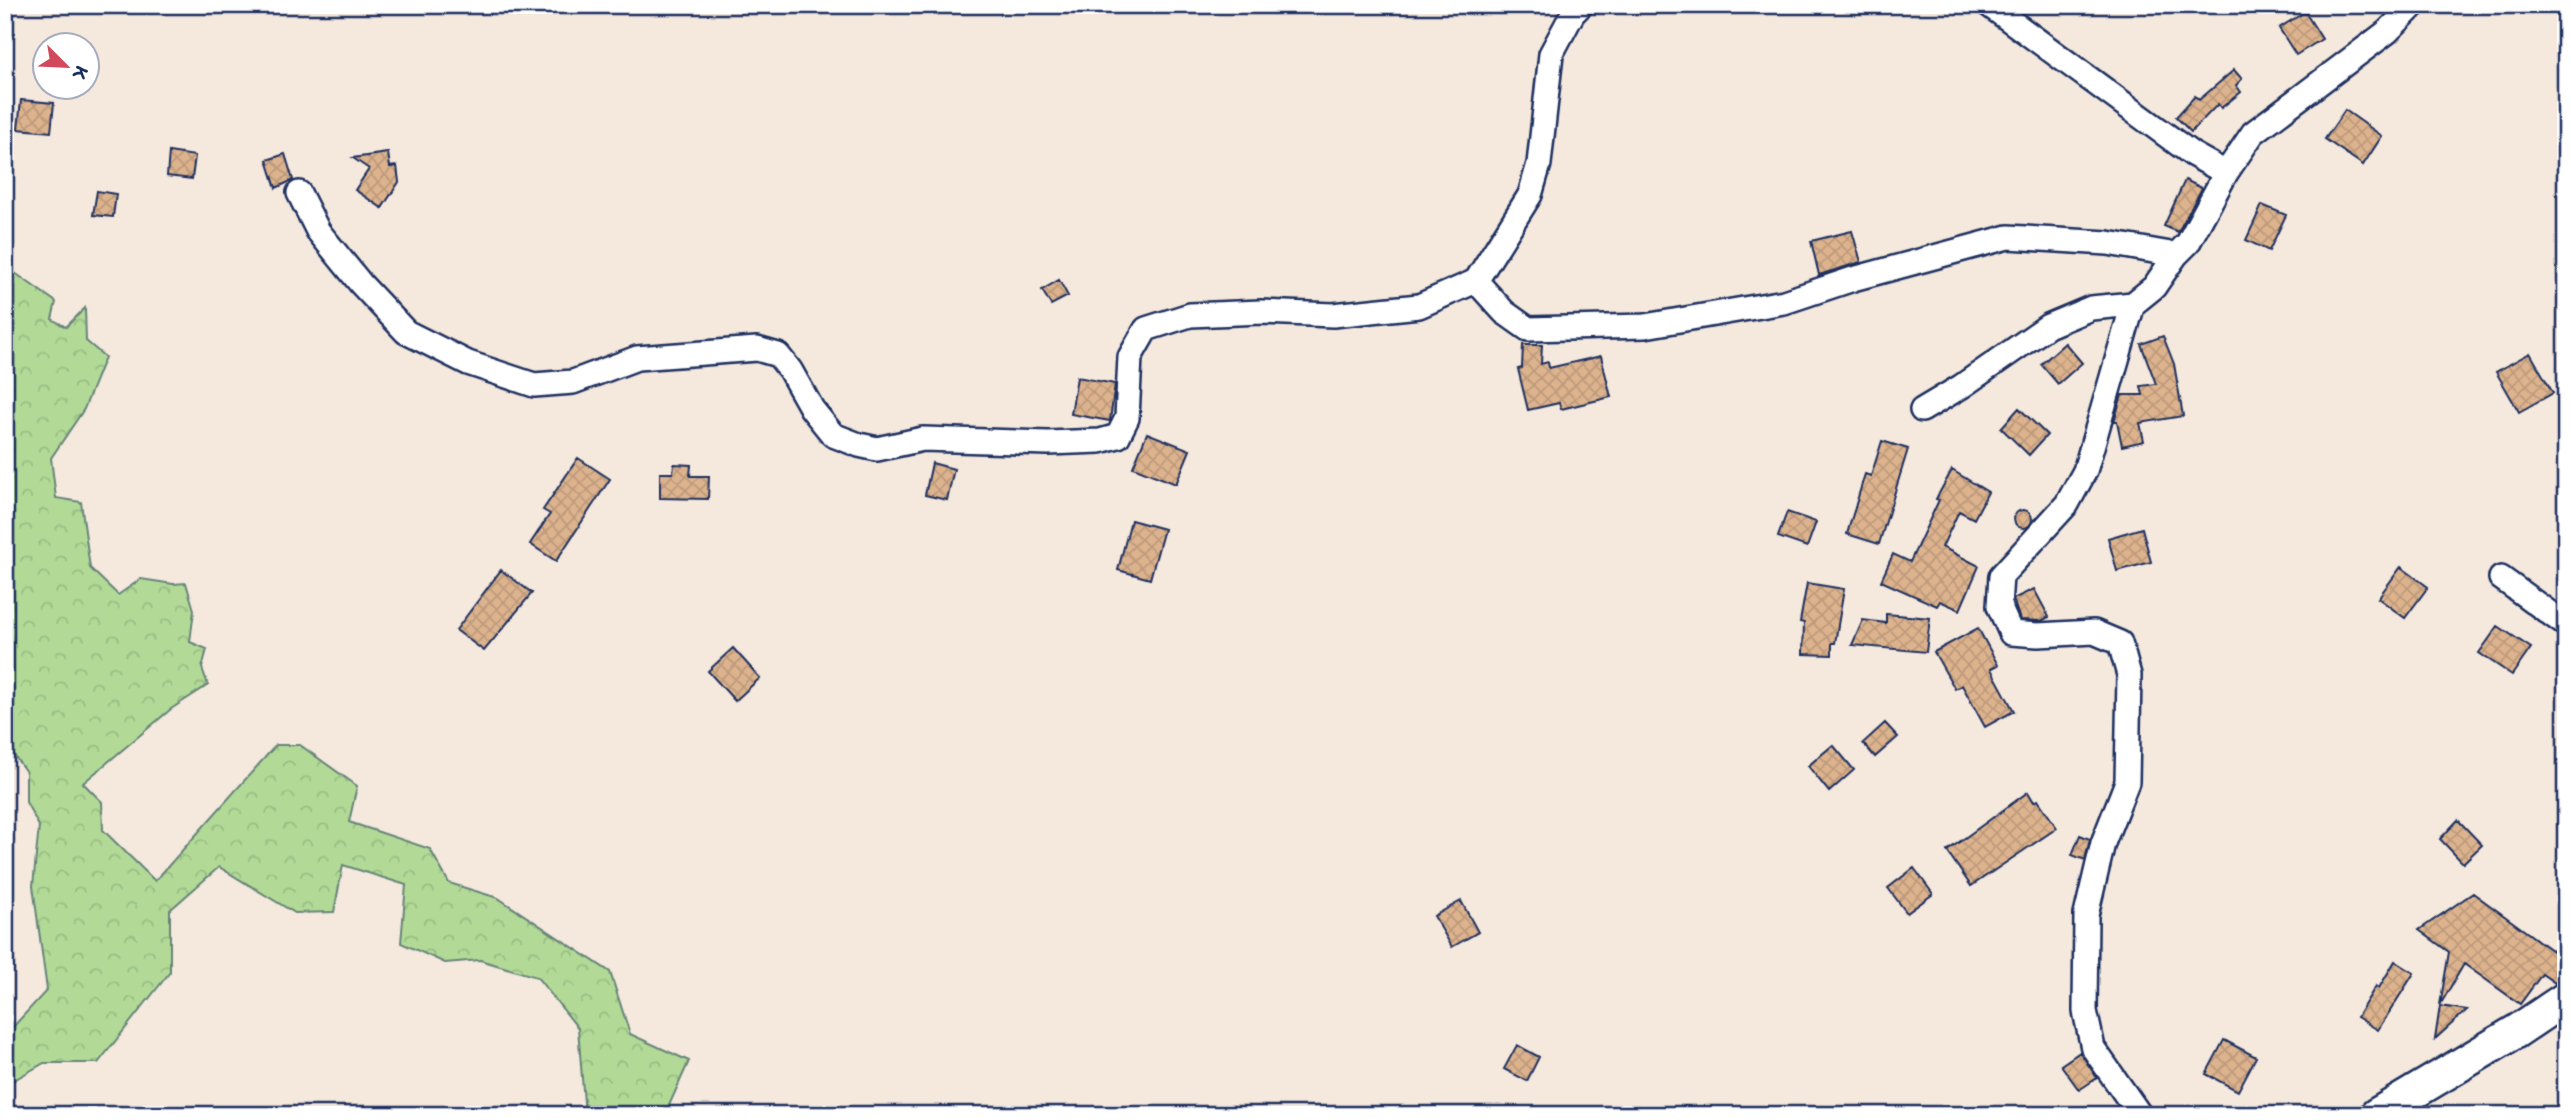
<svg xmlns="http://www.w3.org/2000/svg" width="2571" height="1120" viewBox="0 0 2571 1120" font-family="Itim,sans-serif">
<defs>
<pattern id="forest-crowns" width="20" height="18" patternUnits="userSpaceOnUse" patternTransform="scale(1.75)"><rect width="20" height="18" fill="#b2da96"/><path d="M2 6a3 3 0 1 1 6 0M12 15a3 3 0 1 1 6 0" fill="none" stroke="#98bb84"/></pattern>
<pattern id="building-cross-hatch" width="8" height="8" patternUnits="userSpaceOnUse" patternTransform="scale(1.75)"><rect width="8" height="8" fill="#ddb38d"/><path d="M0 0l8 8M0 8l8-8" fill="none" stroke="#bd9a7c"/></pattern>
</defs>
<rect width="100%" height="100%" fill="#f5e8dd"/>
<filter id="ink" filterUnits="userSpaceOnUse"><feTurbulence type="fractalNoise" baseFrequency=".0143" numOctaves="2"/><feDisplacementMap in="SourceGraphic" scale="14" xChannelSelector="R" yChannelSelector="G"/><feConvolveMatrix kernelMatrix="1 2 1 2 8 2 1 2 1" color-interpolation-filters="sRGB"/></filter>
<g filter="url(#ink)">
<path fill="url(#forest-crowns)" stroke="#66847a" stroke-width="2" d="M15,273L56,302L52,319L66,327L85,308L86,341L105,357L84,409L51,458L56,498L81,502L90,568L118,595L141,579L173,584L186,583L194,610L190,642L207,649L202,668L208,685L171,709L83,783L102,802L103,830L155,881L276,745H300L357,786L349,822L430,849L449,883L498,898L610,972L630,1034L689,1061L667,1110L644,1115H585L578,1028L537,977L480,960L445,963L401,943L406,885L343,865L334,912L295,913L219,867L170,910V972L98,1063H44L5,1085V1033L12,1028L47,990L33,886L39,826L26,802V772L5,743V276Z"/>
<path fill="url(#building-cross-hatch)" stroke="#1b2f5e" stroke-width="2" d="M2305,12L2322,39L2296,55L2279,28Z
M2234,70L2242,79L2236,85L2241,92L2221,108L2218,104L2191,132L2176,117L2195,96L2199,100Z
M21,100L54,103L51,132L18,129Z
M2345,110L2382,136L2363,165L2325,139Z
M169,152L195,156L192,179L167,176Z
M388,153L390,167L397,166L399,182L382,208L355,190L369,169L353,158Z
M285,154L293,180L276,188L267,160Z
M2185,180L2202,188L2178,232L2164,226Z
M97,191L116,194L113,217L93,215Z
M2262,205L2286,215L2269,251L2246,240Z
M1852,231L1861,262L1819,275L1811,241Z
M1059,280L1068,296L1051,305L1042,290Z
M2163,336L2174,364L2183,416L2140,423L2144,441L2122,446L2117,421H2114L2122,395H2143L2141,386L2156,384L2141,344Z
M2065,343L2082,363L2058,384L2041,364Z
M1523,345H1542L1541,364L1548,362L1549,368L1601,356L1611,397L1561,409L1559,403L1528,410L1518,369L1522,368Z
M2530,353L2553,393L2519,412L2496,372Z
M1077,377L1115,384L1110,421L1071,414Z
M2019,408L2047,435L2029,455L2001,428Z
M1147,433L1190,450L1176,484L1133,467Z
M1882,441L1908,449L1879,544L1847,534L1865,474L1871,476Z
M578,458L610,479L556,561L530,544L550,514L543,510Z
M932,463L954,469L947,500L925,495Z
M674,464L691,465L690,476H709L708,499L660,498V473H673Z
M1952,470L1988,492L1974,519L1959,511L1942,547L1979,566L1960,610L1940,601L1937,606L1881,581L1893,554L1910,562L1939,500L1936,499Z
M2014 519a9 9 0 1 1 18 0a9 9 0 1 1-18 0Z
M1787,512L1816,522L1807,547L1778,537Z
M1131,520L1164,529L1150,579L1118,570Z
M2142,528L2151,562L2117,571L2108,538Z
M2401,567L2428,587L2405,618L2378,598Z
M501,570L532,593L484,651L456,630Z
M1807,583L1844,589L1835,643H1832V655L1803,654L1804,623L1800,622Z
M2034,589L2049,617L2041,621L2020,620L2013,599Z
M1886,614L1930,618L1926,652L1852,645L1863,620L1886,623Z
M2498,626L2531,648L2512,675L2479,653Z
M1978,628L1998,665L1991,669L2014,711L1985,727L1962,685L1955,689L1934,652Z
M733,648L760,678L735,701L708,671Z
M1885,723L1898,737L1875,757L1863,743Z
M1833,745L1854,770L1829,792L1808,766Z
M2028,792L2034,802L2038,800L2057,828L1971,886L1947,851Z
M2458,820L2482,845L2463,863L2440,839Z
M2080,835L2090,839L2085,860L2072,855Z
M1914,868L1933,894L1907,913L1888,888Z
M2473,893L2566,961V976L2562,980L2555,983L2542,974L2520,1004L2464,964L2440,1005L2449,952L2419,930Z
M1461,901L1478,932L1452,947L1434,916Z
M2395,961L2414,973L2378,1030L2357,1017L2376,986L2379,988Z
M2440,1006L2467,1010L2435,1039Z
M2224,1040L2256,1057L2238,1091L2206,1074Z
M1517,1045L1539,1057L1527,1081L1504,1069Z
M2080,1052L2097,1078L2079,1090L2061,1065Z"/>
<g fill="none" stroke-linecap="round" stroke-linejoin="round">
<defs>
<path id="street" d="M1989,5L2192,154L2226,173
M299,193L318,231L361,284L406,332L468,363L534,385L573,382L637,358L757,349L778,355L790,370L812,409L833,435L859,445L877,449L923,439L1048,443L1100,441L1118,436L1127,418L1130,357L1146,329L1190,315L1261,312L1333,315L1419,306L1476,281L1530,195L1539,164L1551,54L1573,13L1581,5
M1476,281L1504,312L1528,329L1645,326L1784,302L1853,279L2008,237L2108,243L2176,255
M1922,410L1962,386L2048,326L2091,308L2133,304
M2501,578L2566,625
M2140,1115L2093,1048L2085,1011L2086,915L2103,843L2127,782L2129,675L2120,643L2094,632L2038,635L2011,633L1999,606L2001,576L2067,504L2085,471L2133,304L2154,287L2176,255L2188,243L2226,173L2253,133L2387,32L2414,5"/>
<path id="secondary" d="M2376,1115L2517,1031L2566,998"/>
</defs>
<use href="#street" stroke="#1b2f5e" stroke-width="28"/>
<use href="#secondary" stroke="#1b2f5e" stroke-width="37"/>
<use href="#street" stroke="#fff" stroke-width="23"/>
<use href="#secondary" stroke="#fff" stroke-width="32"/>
</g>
</g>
<rect width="2571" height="1120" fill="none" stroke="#fff" stroke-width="28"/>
<rect x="14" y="14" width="2543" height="1092" fill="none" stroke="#1b2f5e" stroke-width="2.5" filter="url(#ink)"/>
<g transform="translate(66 66) rotate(114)"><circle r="33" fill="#ffffff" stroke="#a4acbf" stroke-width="2"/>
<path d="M0-5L12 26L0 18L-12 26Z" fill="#d1495b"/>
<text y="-10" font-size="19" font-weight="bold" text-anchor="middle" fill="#1b2f5e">K</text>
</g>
</svg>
